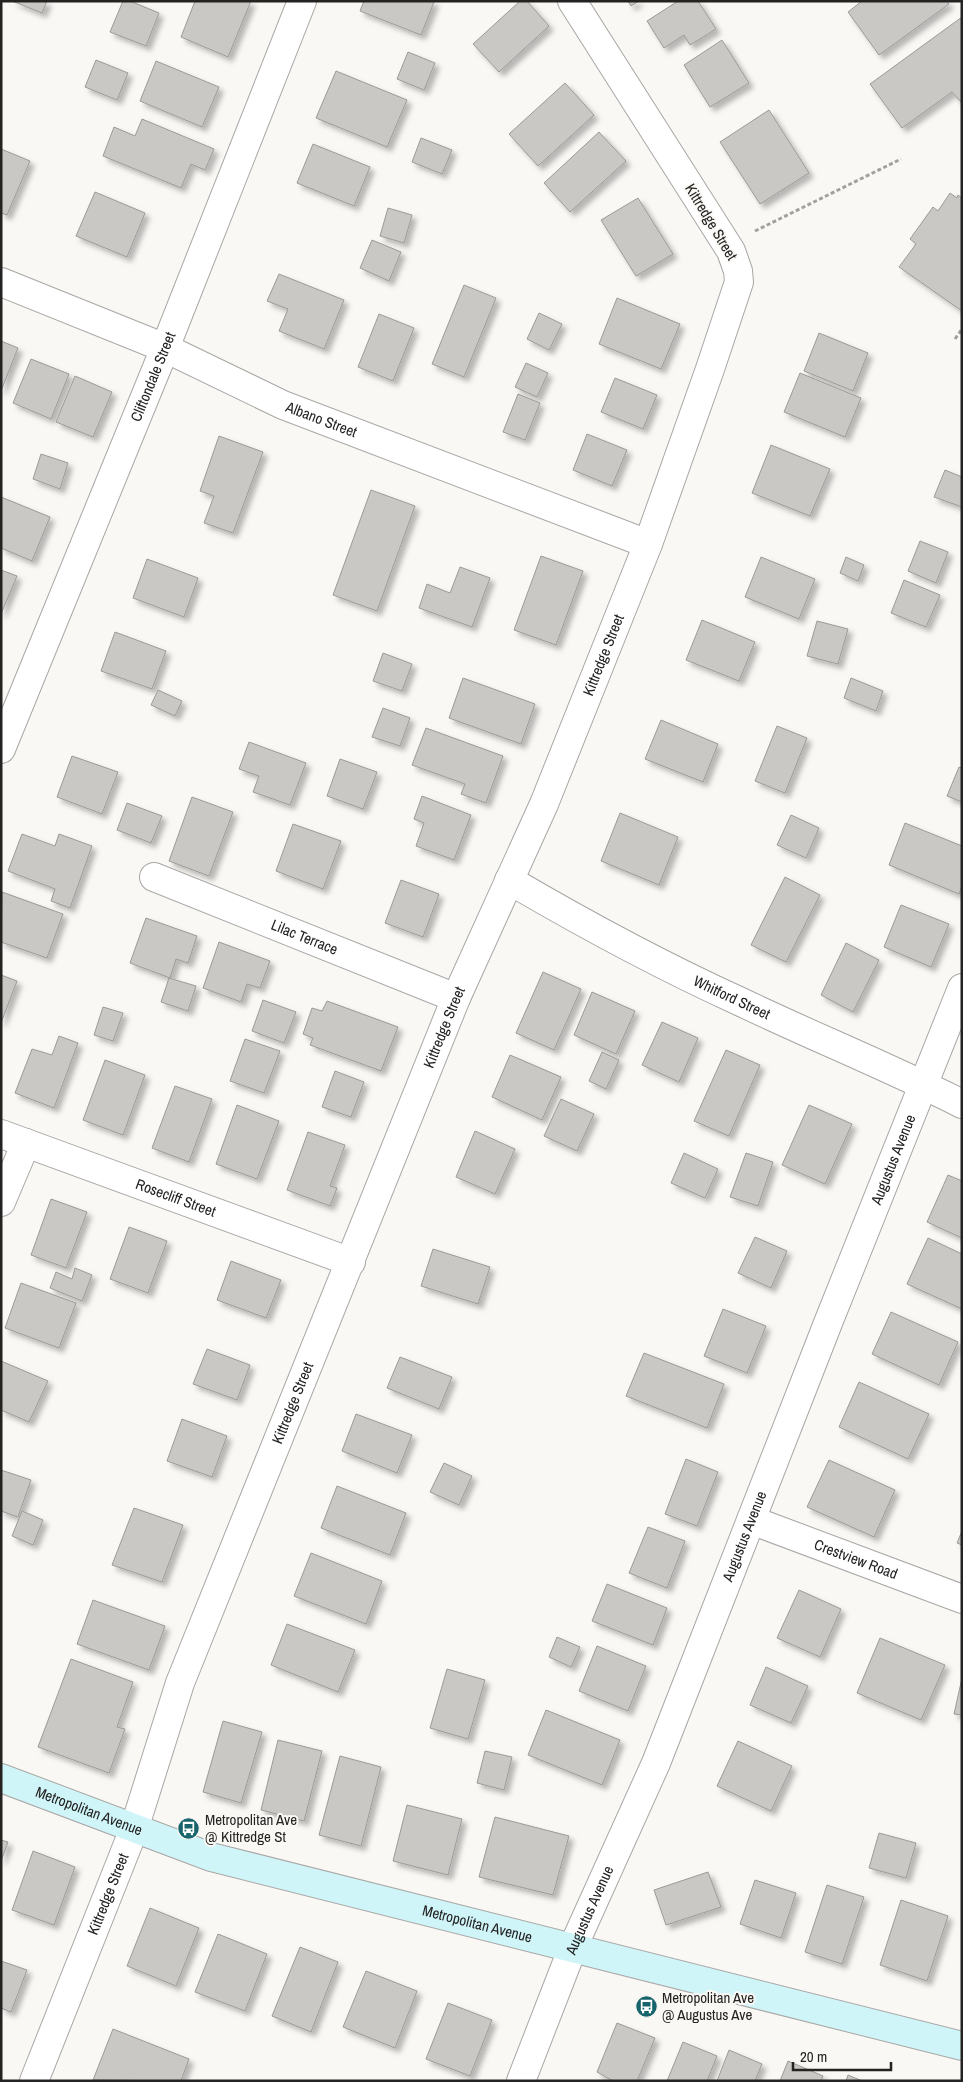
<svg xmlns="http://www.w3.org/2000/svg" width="963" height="2082" viewBox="0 0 963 2082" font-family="'Archivo Narrow',sans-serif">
<defs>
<filter id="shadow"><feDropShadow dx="4.5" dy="4.5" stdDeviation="2.5" flood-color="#0004"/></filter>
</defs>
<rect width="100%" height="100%" fill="#faf8f5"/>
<path fill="#cac8c5" stroke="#9b9a97" filter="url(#shadow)" d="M12,1H47L42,13Z
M123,1H130L159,13L146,46L110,32Z
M195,1H251L228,57L181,37Z
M364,1H434V2L421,35L360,11Z
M520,1H527L549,26L499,72L473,44Z
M628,1H639L631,6Z
M678,1H698L716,29L690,45L684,35L664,48L647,21Z
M862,1H947L949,4L879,55L848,12Z
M962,17V103L952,92L902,128L870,84Z
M722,40L749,83L710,107L684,65Z
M408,52L435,63L424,90L397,79Z
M96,60L128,73L117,100L85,87Z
M156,61L219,87L202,127L140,101Z
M336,71L407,100L387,147L316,118Z
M565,83L594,115L538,166L509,134Z
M769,110L809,173L760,204L720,142Z
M142,119L214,149L205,170L191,164L181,188L103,156L114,127L135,136Z
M599,132L626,161L570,212L544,183Z
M421,138L452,150L442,174L412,162Z
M313,144L370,167L354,206L297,183Z
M1,149L30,161L7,215L1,213Z
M95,192L145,213L127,257L76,236Z
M950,193L957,198L958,195L962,198V311L899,267L916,244L910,239L933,207L938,211Z
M638,198L673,254L636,276L601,220Z
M388,208L412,215L404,243L380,236Z
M372,240L401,252L389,281L360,268Z
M279,274L344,300L324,349L279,331L288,309L267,301Z
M464,285L496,298L464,377L432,364Z
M617,298L680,324L661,369L599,344Z
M539,313L562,324L549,350L527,339Z
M379,314L414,328L393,381L358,367Z
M819,333L868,353L853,391L804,371Z
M1,341L18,348L1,391Z
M31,359L69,374L51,419L13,403Z
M526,363L548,373L537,397L515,387Z
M800,373L861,398L845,437L784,412Z
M75,376L112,392L93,437L56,422Z
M615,378L657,395L643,429L601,412Z
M518,394L540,403L525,440L503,432Z
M587,434L627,450L612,486L573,470Z
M219,436L263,452L233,533L204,523L214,496L200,491Z
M771,445L830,469L810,516L752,493Z
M41,454L68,463L60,489L33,479Z
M945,470L962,477V507L934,497Z
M371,490L415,506L377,611L333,595Z
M1,497L50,517L32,561L1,548Z
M920,541L948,552L936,583L908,571Z
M541,556L583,571L556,645L514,630Z
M761,557L815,579L799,619L745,597Z
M846,557L864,565L858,581L840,573Z
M147,559L198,578L184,617L133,598Z
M460,567L490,578L472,627L419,608L427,584L450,593Z
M1,570L17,576L1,614Z
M904,580L940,595L926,627L891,613Z
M702,620L755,642L739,681L686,660Z
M817,621L848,629L838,664L807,656Z
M115,632L166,651L152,689L101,671Z
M383,653L412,664L402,691L373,681Z
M463,678L535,704L521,744L449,718Z
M851,678L883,691L876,711L844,698Z
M158,690L182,701L175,716L151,705Z
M383,708L410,718L400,746L372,737Z
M661,720L718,744L703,782L645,759Z
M777,726L807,738L785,793L755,781Z
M426,728L503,756L486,803L461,794L465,784L412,765Z
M249,742L306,763L290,805L253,792L259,776L239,769Z
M72,756L118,772L102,814L57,797Z
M340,759L377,772L363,809L327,796Z
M959,767L962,768V802L947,796Z
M422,796L471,815L454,860L416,846L424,823L414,819Z
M192,797L233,812L209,876L169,861Z
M127,803L162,816L151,843L117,830Z
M620,813L678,837L659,885L601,861Z
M791,815L819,828L806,858L777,845Z
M905,823L962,846V886L959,894L889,865Z
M293,824L341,841L323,889L276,871Z
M22,834L55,846L59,834L92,846L70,908L51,901L55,889L8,871Z
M785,877L820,895L786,962L751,945Z
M401,880L439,894L423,937L385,923Z
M2,892L63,914L47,958L1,942Z
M901,905L949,924L931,967L884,947Z
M146,918L197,936L188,963L176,959L170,978L130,963Z
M219,942L270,961L260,988L247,984L241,1002L203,988Z
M846,943L879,960L853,1012L821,995Z
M543,972L581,989L554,1050L516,1033Z
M1,975L17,981L1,1023Z
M169,978L196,986L188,1011L161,1002Z
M592,992L635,1011L616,1054L574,1035Z
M263,1000L296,1012L284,1043L252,1031Z
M327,1001L398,1027L381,1071L310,1045L313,1038L303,1034L312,1008L322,1011Z
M103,1007L123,1013L113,1041L94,1035Z
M662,1022L698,1038L679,1082L642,1065Z
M59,1036L78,1043L54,1108L15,1093L32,1049L52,1055Z
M245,1039L280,1051L264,1093L230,1081Z
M726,1050L760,1065L729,1136L694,1121Z
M602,1052L619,1060L606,1089L589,1081Z
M510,1055L561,1077L542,1120L492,1097Z
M105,1060L145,1075L123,1135L83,1120Z
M335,1071L364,1082L351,1117L322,1107Z
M175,1086L212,1099L189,1162L152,1148Z
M561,1099L594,1114L577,1151L544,1136Z
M237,1105L279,1121L257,1179L216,1164Z
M809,1105L852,1124L825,1184L782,1165Z
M475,1131L515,1149L495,1194L456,1177Z
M308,1132L345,1145L330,1186L337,1188L330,1206L287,1190Z
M684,1153L718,1169L705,1198L671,1183Z
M746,1153L773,1162L758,1206L730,1197Z
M948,1175L962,1181V1238L927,1222Z
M51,1199L87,1212L66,1268L31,1255Z
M129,1227L167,1241L148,1293L110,1279Z
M755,1237L787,1251L771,1288L738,1273Z
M928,1238L962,1254V1309L907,1284Z
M433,1249L490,1267L478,1304L421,1286Z
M231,1261L281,1280L266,1318L217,1300Z
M75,1268L92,1275L82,1301L50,1288L56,1272L72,1279Z
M21,1283L76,1303L59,1348L5,1328Z
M723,1309L766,1326L747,1373L704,1356Z
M891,1312L958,1342L939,1385L872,1354Z
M207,1349L250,1365L237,1400L193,1384Z
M644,1353L724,1384L707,1428L626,1396Z
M400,1357L452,1377L439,1409L387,1388Z
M1,1361L48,1381L29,1422L1,1410Z
M859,1382L929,1414L908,1459L839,1427Z
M356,1414L412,1435L397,1473L342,1451Z
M182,1419L227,1436L212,1477L167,1461Z
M686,1459L718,1472L697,1526L665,1514Z
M829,1460L895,1490L874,1537L807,1507Z
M444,1463L472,1476L459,1505L430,1492Z
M1,1470L31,1480L18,1517L1,1511Z
M337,1486L406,1513L390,1555L321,1528Z
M134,1508L183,1525L162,1582L112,1565Z
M22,1511L43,1520L33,1545L12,1536Z
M648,1527L685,1541L667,1588L629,1573Z
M962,1531V1545L957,1543Z
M311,1553L382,1581L366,1624L294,1596Z
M607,1584L667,1608L653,1645L592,1621Z
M799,1590L841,1609L820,1657L777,1638Z
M93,1600L165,1626L149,1670L77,1644Z
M287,1624L355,1650L338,1692L271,1665Z
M557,1637L580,1647L571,1667L549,1657Z
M880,1638L945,1665L921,1720L857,1693Z
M597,1646L646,1666L628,1711L579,1691Z
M71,1659L133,1682L117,1727L125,1729L109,1773L38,1747Z
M766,1667L808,1686L791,1723L750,1705Z
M447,1669L485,1680L468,1739L430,1728Z
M962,1678V1715L954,1714Z
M546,1710L620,1740L602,1785L528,1755Z
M223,1721L262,1732L241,1803L203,1792Z
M278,1740L322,1751L304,1821L261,1810Z
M738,1741L792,1766L771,1811L717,1786Z
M485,1751L512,1757L504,1790L477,1783Z
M340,1756L381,1767L361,1846L319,1835Z
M407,1805L462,1819L448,1875L393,1861Z
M495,1817L569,1836L553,1895L479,1877Z
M879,1833L916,1843L906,1878L869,1868Z
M1,1840L8,1842L1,1861Z
M33,1851L75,1867L54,1925L12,1910Z
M708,1872L721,1907L666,1925L654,1890Z
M755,1880L796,1893L781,1938L740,1924Z
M827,1885L864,1897L842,1964L805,1952Z
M901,1900L948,1916L927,1981L880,1965Z
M150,1908L199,1928L176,1986L127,1966Z
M218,1934L267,1954L245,2011L195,1992Z
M300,1947L338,1962L311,2032L272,2016Z
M1,1961L27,1970L11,2012L1,2008Z
M366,1971L417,1991L395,2048L343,2027Z
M448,2003L492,2020L470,2076L426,2059Z
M617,2023L655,2038L637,2081H613L597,2072Z
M113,2029L189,2059L181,2081L93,2080Z
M683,2042L717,2056L707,2081H667Z
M729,2050L762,2064L755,2081H717Z
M788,2061L823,2076L821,2081H780Z
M848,2075L862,2081H846Z"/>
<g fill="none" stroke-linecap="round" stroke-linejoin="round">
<defs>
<g id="street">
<path id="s1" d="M1,282L165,348L283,405L648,544"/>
<path id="s2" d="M1,749L165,348L302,1"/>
<path id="s3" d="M154,877L456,998"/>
<path id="s4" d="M509,880C584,924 662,966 741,1002C814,1037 889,1067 962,1104"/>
<path id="s5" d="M1,1134L351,1262"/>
<path d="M1,1202L26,1143"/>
<path id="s6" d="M751,1520L962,1599"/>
<path id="s7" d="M34,2081L134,1829L180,1683L456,998L544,804L648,544L710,369L739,282L738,271L731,251L572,1"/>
<path id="s8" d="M521,2081L573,1947L656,1763L828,1323L962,988"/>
</g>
<g id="secondary">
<path id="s9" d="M1,1778L211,1857L962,2046"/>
</g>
</defs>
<use href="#street" stroke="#a9a7a5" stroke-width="30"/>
<use href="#secondary" stroke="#a9a7a5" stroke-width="30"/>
<path stroke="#a1a09e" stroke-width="3" stroke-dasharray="4 2.5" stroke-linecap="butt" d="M755,231L901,159
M955,339L962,329"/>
<use href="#street" stroke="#fff" stroke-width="28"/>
<use href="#secondary" stroke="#d0f5f9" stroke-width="28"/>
</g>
<defs>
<symbol id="bus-disc" viewBox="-11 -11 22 22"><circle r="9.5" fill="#17646d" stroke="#faf8f5"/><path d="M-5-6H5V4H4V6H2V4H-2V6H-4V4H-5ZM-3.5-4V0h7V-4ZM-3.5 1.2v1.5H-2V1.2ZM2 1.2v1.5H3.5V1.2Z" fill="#fff"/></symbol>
</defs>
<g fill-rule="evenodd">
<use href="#bus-disc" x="176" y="1816" width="25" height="25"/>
<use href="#bus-disc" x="634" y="1994" width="25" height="25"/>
</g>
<g text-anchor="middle" stroke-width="4" stroke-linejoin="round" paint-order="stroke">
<g font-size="15" fill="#242322" stroke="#faf8f5">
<text transform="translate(711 222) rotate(59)" y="5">Kittredge Street</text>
<text dy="5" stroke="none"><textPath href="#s2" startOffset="402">Cliftondale Street</textPath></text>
<text dy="5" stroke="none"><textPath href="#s1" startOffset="349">Albano Street</textPath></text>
<text dy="5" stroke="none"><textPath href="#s7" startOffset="1536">Kittredge Street</textPath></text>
<text dy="5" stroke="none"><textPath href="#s3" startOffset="162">Lilac Terrace</textPath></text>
<text dy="5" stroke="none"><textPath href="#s4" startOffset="252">Whitford Street</textPath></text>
<text dy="5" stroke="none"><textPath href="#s7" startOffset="1131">Kittredge Street</textPath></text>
<text dy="5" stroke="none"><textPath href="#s8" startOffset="994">Augustus Avenue</textPath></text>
<text dy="5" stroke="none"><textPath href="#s5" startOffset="186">Rosecliff Street</textPath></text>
<text dy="5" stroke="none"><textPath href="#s7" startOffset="726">Kittredge Street</textPath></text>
<text dy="5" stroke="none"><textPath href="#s8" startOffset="589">Augustus Avenue</textPath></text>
<text dy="5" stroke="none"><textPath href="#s6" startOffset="112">Crestview Road</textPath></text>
<text dy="5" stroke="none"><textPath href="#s9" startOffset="94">Metropolitan Avenue</textPath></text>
<text dy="5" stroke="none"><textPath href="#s7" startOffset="201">Kittredge Street</textPath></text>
<text dy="5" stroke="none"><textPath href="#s8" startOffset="184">Augustus Avenue</textPath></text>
<text dy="5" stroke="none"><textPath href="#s9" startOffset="499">Metropolitan Avenue</textPath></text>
</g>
<g font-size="15" fill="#242322" stroke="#faf8f5" text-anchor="start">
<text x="205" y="1825">Metropolitan Ave<tspan x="205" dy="17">@ Kittredge St</tspan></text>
<text x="662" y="2003">Metropolitan Ave<tspan x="662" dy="17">@ Augustus Ave</tspan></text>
</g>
</g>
<rect width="963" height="2082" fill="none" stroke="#242322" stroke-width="5"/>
<path d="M793 2062v8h98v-8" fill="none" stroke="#242322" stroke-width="2.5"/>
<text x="800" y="2062" font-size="15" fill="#242322" stroke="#faf8f5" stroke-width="4" paint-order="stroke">20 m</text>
</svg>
